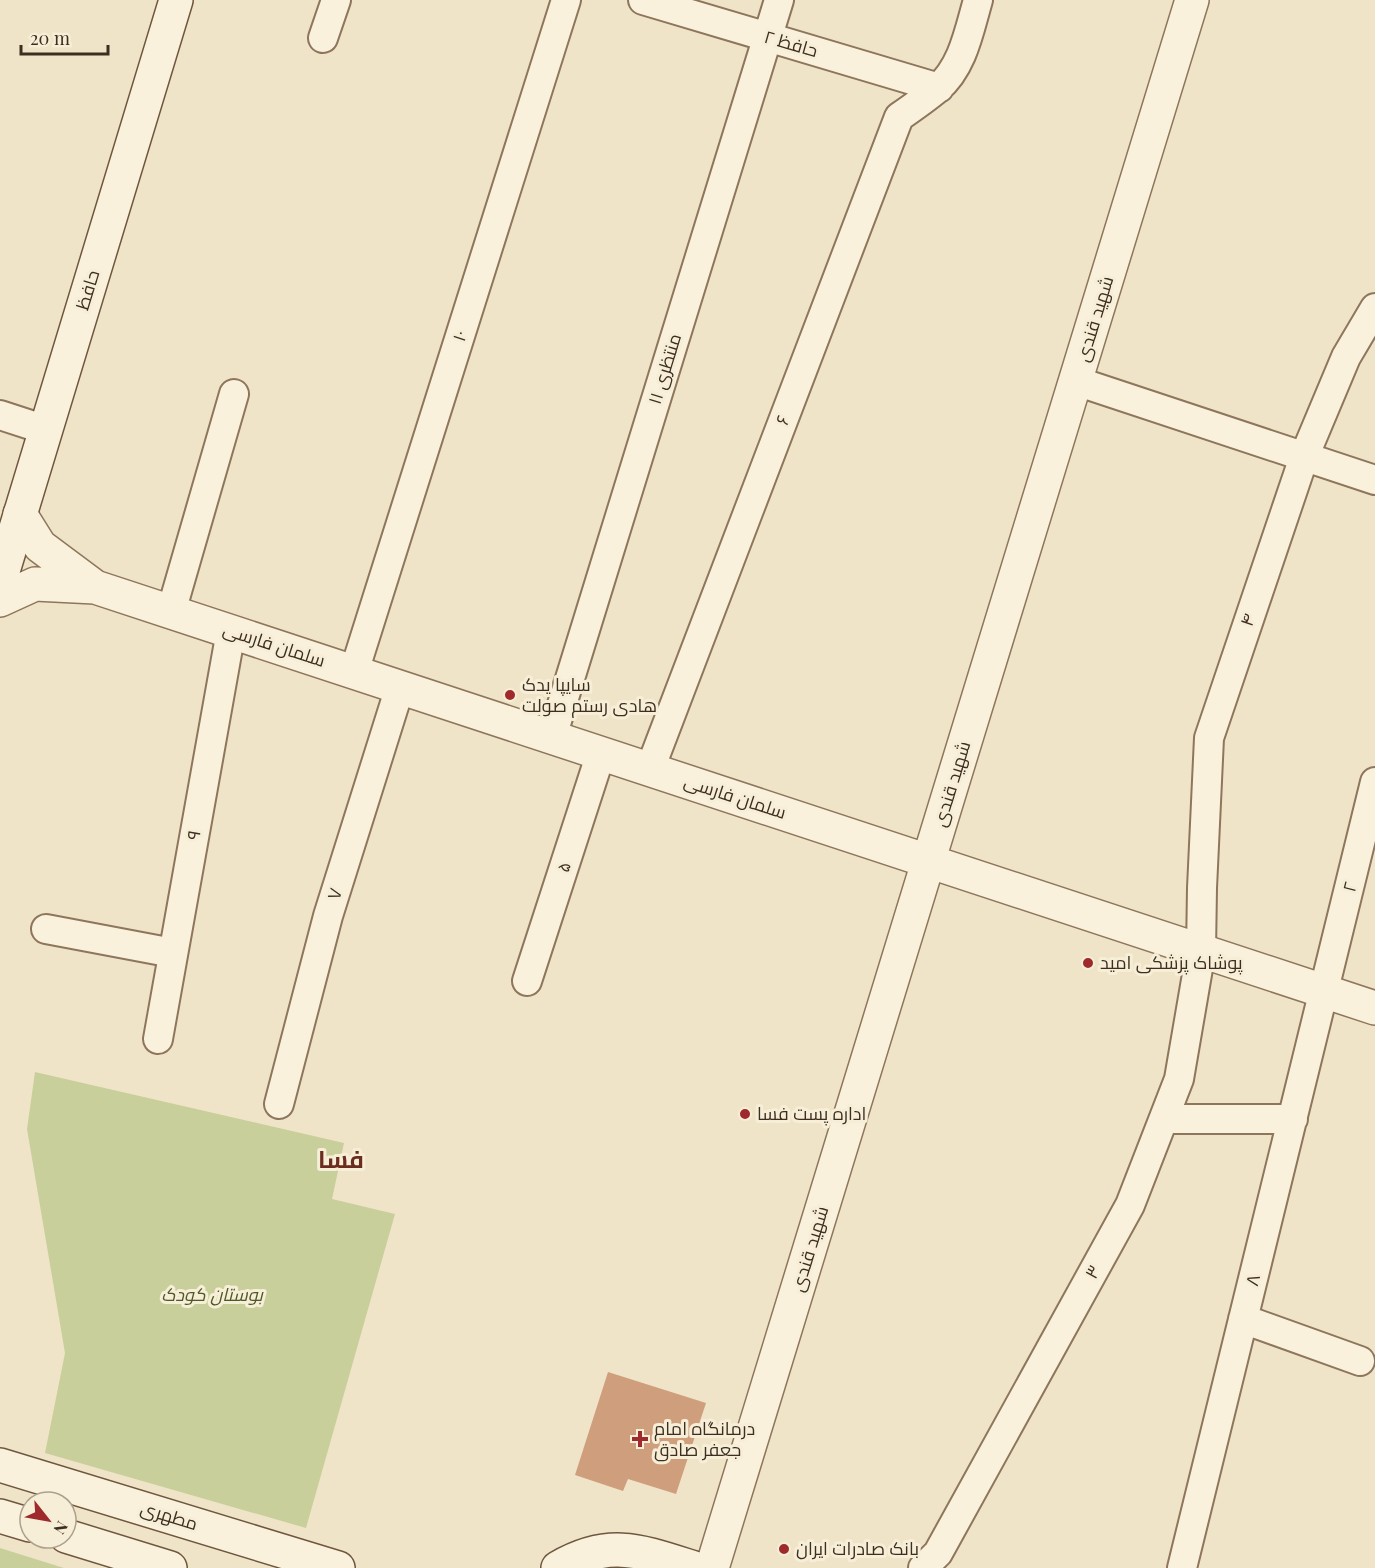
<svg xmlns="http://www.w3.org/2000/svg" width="1375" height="1568" viewBox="0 0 1375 1568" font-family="'Playfair Display',Cairo,serif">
<rect width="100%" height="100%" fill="#f0e4c8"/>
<path fill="#c9cf9b" d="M35,1072L344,1143L332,1199L395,1214L306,1528L45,1453L65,1353L27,1129Z
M0,1548L64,1568H0Z"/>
<path fill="#cf9f7d" d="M608,1372L706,1403L676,1494L628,1479L623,1491L575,1475Z"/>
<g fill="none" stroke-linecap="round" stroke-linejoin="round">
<defs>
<path id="minor" d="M643,0L939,88
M323,38L336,0
M1076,381L1375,480
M0,415L46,430
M171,612L234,394
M354,672L566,0
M552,737L779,0
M650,769L899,117C912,108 925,99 937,89C963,67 969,31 978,0
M46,929L173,953
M527,981L601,753
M158,1039L231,631
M279,1104L328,916L400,687
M1164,1119H1293
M1243,1319L1360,1361
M923,1568L938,1553L1130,1205L1179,1079L1201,951L1202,888L1209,738L1304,457L1346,357L1375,308
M1182,1568L1375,782"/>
<path id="tertiary" d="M20,514L40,546L95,587
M0,600L35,584L95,587L1375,1008
M712,1568L1192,0"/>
<path id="secondary" d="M0,581L176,0
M0,1465L338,1568
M0,1516L30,1525
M66,1536L170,1568
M558,1568C609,1538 641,1551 694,1568"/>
</defs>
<use href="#minor" stroke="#8d765c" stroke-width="32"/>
<use href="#tertiary" stroke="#8d765c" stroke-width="36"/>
<use href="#secondary" stroke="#6f573f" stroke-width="36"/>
<use href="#minor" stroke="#faf1dc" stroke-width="28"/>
<use href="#tertiary" stroke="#faf1dc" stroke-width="33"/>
<use href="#secondary" stroke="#faf1dc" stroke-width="33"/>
</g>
<g fill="#9e2a2b" stroke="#f7eed8" stroke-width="2">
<circle cx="510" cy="695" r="6"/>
<circle cx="1088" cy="963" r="6"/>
<circle cx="745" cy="1114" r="6"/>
<path d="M637 1430h6v6h6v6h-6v6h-6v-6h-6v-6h6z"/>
<circle cx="784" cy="1549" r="6"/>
</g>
<g text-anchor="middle" stroke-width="6" stroke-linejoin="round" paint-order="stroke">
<g font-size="18" fill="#3d2e20" stroke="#f7eed8">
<text transform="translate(791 44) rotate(16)" y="6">حافظ ۲</text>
<text transform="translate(88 290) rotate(-73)" y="6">حافظ</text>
<text transform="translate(1095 319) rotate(-73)" y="6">شهید قندی</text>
<text transform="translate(460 336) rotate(-72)" y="6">۱۰</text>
<text transform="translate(665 369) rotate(-73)" y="6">منتظری ۱۱</text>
<text transform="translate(783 420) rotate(-69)" y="6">۶</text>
<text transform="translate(1248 620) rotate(-71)" y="6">۴</text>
<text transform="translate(274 645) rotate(18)" y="6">سلمان فارسی</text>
<text transform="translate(952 784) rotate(-73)" y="6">شهید قندی</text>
<text transform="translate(735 797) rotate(18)" y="6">سلمان فارسی</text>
<text transform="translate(194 835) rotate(-80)" y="6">۹</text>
<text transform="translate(564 867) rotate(-72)" y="6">۵</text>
<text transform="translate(1350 887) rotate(-76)" y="6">۲</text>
<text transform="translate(335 894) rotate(-73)" y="6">۷</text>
<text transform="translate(810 1249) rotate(-73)" y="6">شهید قندی</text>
<text transform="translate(1093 1272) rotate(-61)" y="6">۳</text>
<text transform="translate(1253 1280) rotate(-76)" y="6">۸</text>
<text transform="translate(169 1516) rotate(17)" y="6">مطهری</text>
</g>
<g font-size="18" fill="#3d2e20" stroke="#f7eed8" text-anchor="start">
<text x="522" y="691">سایپا یدک<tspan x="522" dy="21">هادی رستم صولت</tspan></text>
<text x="1100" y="969">پوشاک پزشکی امید</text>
<text x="757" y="1120">اداره پست فسا</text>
<text x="654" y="1435">درمانگاه امام<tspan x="654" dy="21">جعفر صادق</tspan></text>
<text x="796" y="1555">بانک صادرات ایران</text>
</g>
<g font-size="18" font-style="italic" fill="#4d5a26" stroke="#f7eed8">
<text x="212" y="1301">بوستان کودک</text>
</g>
<g font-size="24" font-weight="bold" fill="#6b2e1e" stroke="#f7eed8">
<text x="341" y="1168">فسا</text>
</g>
</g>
<g transform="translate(48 1520) rotate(121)"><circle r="28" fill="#f7eed8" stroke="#ada18e" stroke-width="1.5"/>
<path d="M0-4.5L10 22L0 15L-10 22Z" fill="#9e2a2b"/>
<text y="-9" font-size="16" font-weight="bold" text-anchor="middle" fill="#3d2e20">N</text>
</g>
<path d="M21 45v9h87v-9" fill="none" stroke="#3d2e20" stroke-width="3"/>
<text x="30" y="45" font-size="18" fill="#3d2e20" stroke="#f7eed8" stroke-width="4.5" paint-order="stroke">20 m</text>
</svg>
